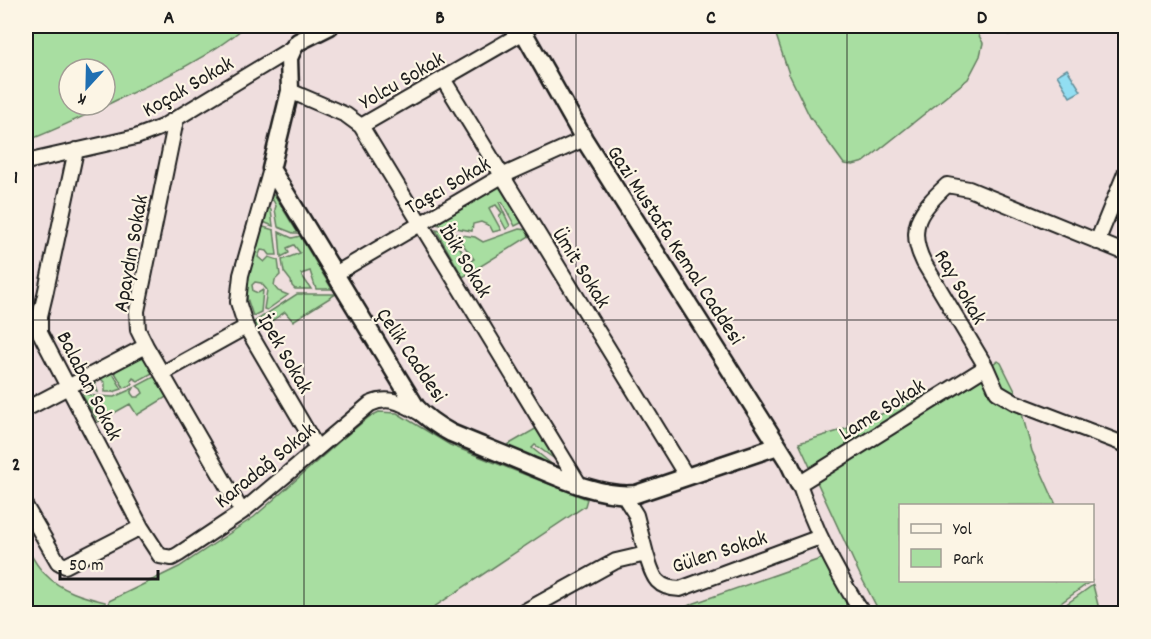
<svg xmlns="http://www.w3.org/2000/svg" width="1151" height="639" viewBox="0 0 1151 639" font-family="Dekko,sans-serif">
<rect width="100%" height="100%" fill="#efdede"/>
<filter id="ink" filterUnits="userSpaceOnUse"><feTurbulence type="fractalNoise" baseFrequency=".0167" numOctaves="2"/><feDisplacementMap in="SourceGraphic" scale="12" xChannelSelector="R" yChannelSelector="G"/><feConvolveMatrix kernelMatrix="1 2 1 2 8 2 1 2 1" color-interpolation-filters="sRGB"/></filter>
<g filter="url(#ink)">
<path fill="#a8dea1" stroke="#627d5e" stroke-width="1.5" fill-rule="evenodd" d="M26,26H246C209,57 166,77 123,97C90,113 59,129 26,141ZM69,69H105V105H69Z
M773,26H974L983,43L980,56L968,79L864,162L853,165L844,164L810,117L789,74Z
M981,26H1035C1018,40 999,35 981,26Z
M494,187H500L503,190L523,222L515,226L502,202H499L510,226L506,229L499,216L502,213L496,205L489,208L501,230L493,232L490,226L481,222L473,224L472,231L436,224Z
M273,195L275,196L298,233H293L278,227L275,209L276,206L273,200L268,202L267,206L271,210L273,226L261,221L268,197Z
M260,226L274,230L277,255H270L267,251L261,250L258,257L264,262L269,257L278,260L280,275L275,280L274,286L278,291L288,295L267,310L264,309L267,290L261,283L255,282L252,285L253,291L258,293L263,290L261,312L253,316L247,298L245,285Z
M519,229L529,230L531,235L463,277L436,230L451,233L463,253L460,256L466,264L474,259L455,234L475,237L483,242Z
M279,232L292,238L300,236L332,289H316L310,271L301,274L311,289H295L292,286L291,281L284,272L282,260L300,253L294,245L287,248L289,253L281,257Z
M297,294H336L293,321L285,312L258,330L254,322Z
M140,355L145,357L154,372L138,381L133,378L131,381L133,384L124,388L113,369L111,370L122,389L113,392H105V383L101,379L95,383L98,392L83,385Z
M998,361L1001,363L1017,395L1032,451L1056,505L900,506V580L1091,581L1047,613H880L860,575L799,443L855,426Z
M156,376L168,396L137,415L130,404L98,422L81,393L95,396L114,397L134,388L131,393L134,397H138L143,393L141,389L137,386Z
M379,412L397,413L450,445L587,499L585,506L425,613H111L109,601L179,567L254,517L341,440L369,417Z
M537,428L556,460L535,445L532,448L554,466L506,446Z
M26,546C31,555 37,567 45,574C61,591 84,597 105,602L108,613H26Z
M826,557L857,614H671L692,604Z
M1093,585L1100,613H1054Z"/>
<path fill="#92def2" stroke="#63909c" stroke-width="1.5" d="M1067,69L1081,91L1070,97L1057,75Z"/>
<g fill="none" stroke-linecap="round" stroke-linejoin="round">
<defs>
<path id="minor" d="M443,79L687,477
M290,91L346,115L361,126L579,484
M176,120L137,311L138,330L146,346L242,512
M361,126L524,32
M76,150L45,295L40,316V333L141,527L160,556L172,558L179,554L242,512L370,404C390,395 403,404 420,413
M26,162L136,137L162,127L294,47
M271,169L241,275L238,302L246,327L317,448
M1097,242L1126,171
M1126,253L969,189L947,185C920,210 906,227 924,263L986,367L997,392L1014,402L1126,445
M335,274L502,176L584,139
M163,373L246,327
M26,409L146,346
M624,496L636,515L646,554
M26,507L58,562L65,566L141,527
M520,614L605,567L616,561L646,554C653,575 654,588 680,589L820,537
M863,614C836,573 815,529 799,484L986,367"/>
<path id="tertiary" d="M330,26L298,42L294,47L289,58L290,91L271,169L416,407C427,419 438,426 451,433C477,444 503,454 529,465C560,478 602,498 636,494L778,446
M520,26L584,139L789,463L799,484"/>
</defs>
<use href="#minor" stroke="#1c1c1c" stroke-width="18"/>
<use href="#tertiary" stroke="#1c1c1c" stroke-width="21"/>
<use href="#minor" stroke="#fcf5e5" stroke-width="14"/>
<use href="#tertiary" stroke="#fcf5e5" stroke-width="16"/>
</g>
</g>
<path fill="none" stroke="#1c1c1c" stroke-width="1.5" stroke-opacity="0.55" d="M304,26V614M576,26V614M847,26V614M26,320H1126"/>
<g text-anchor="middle" stroke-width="4.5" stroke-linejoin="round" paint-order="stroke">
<g font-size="22" fill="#1c1c1c" stroke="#fcf5e5">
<text transform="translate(401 79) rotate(-30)" y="8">Yolcu Sokak</text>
<text transform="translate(187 85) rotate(-30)" y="8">Koçak Sokak</text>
<text transform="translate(447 184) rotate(-30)" y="8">Taşcı Sokak</text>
<text transform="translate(677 244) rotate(57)" y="8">Gazi Mustafa Kemal Caddesi</text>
<text transform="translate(129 253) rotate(-80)" y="8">Apaydın Sokak</text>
<text transform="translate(467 260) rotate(59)" y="8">İbik Sokak</text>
<text transform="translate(583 267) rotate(58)" y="8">Ümit Sokak</text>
<text transform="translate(962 286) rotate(60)" y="8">Ray Sokak</text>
<text transform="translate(287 353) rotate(60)" y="8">İpek Sokak</text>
<text transform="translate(413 354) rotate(56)" y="8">Çelik Caddesi</text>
<text transform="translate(91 385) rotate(63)" y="8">Balaban Sokak</text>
<text transform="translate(881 408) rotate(-32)" y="8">Lame Sokak</text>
<text transform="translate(264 464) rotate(-39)" y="8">Karadağ Sokak</text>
<text transform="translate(719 550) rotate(-18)" y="8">Gülen Sokak</text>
</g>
</g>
<rect width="1151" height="639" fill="none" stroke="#fcf5e5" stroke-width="66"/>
<rect x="899" y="504" width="195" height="78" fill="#fcf5e5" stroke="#a29e95" stroke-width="1.5"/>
<rect x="911" y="524" width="30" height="9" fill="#fcf5e5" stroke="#a29e95" stroke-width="1.5"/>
<text x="953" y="534" font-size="18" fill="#1c1c1c">Yol</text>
<rect x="911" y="549" width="30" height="18" fill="#a8dea1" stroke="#a29e95" stroke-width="1.5"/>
<text x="953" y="564" font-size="18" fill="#1c1c1c">Park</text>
<g transform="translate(87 87) rotate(202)"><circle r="28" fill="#fcf5e5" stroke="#a29e95" stroke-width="1.5"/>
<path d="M0-4.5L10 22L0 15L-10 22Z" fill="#1f6fb2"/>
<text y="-9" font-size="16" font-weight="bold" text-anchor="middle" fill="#1c1c1c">K</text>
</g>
<path d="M60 570v9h98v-9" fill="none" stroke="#1c1c1c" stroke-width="3"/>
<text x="69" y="570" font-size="18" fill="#1c1c1c" stroke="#fcf5e5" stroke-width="4.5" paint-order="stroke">50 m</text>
<rect x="33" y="33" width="1085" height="573" fill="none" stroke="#1c1c1c" stroke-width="2"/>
<g font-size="20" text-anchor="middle" font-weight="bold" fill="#1c1c1c">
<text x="169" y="23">A</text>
<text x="440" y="23">B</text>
<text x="711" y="23">C</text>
<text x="982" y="23">D</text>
<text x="16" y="183">1</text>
<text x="16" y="470">2</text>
</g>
</svg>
